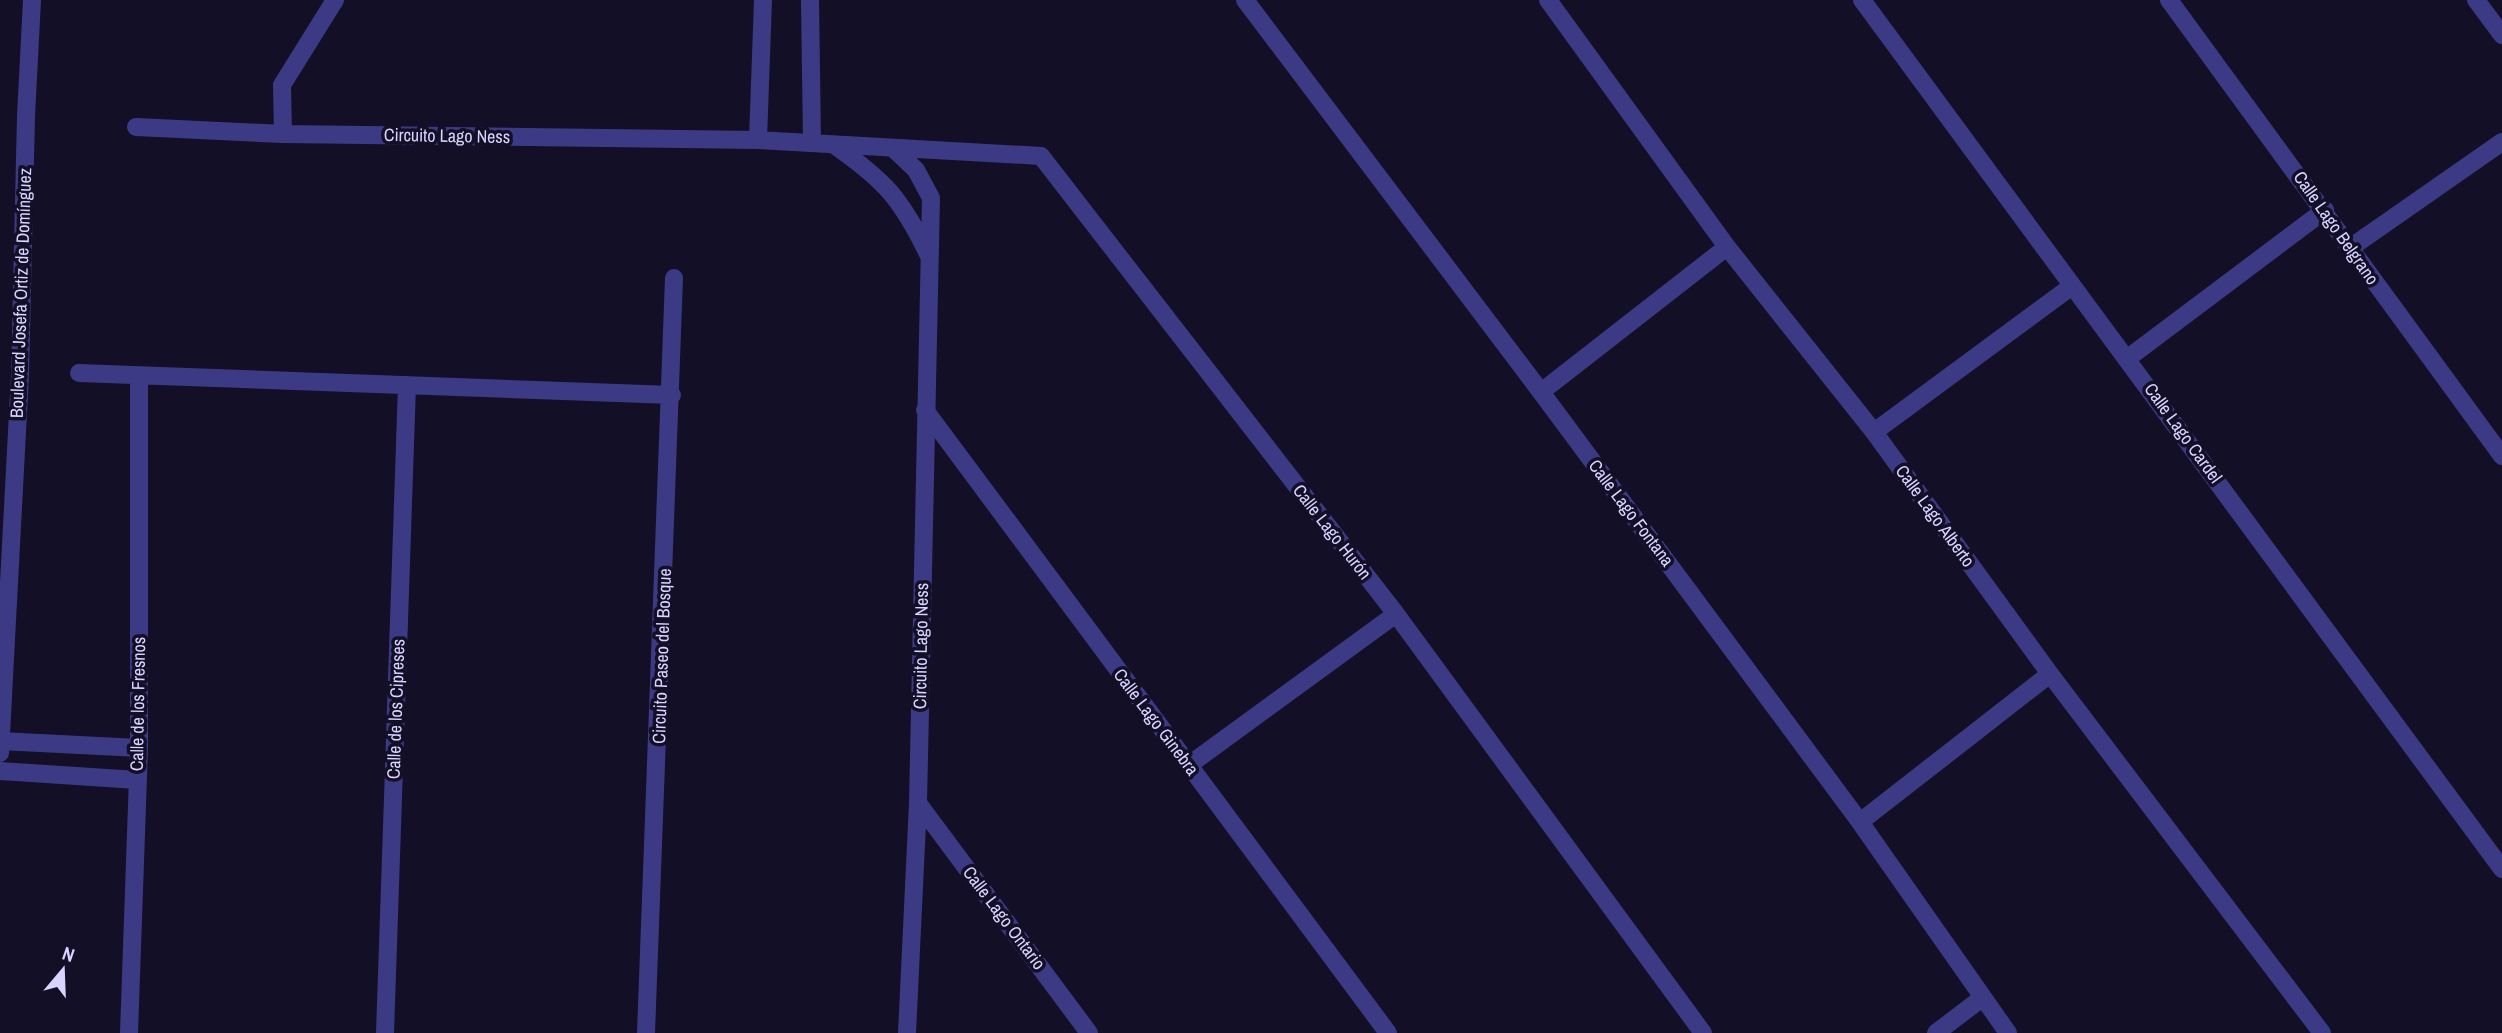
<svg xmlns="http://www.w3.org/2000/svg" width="2502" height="1033" viewBox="0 0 2502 1033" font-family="'Archivo Narrow',sans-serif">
<rect width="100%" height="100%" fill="#130f26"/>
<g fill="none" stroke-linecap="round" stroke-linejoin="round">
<path stroke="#3d3a85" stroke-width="18" d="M810,0L812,142
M1245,0L1541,392L1860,822L2008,1033
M1548,0L1727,247L1874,432L2050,674L2322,1033
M1862,0L2502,869
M2169,0L2502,456
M2476,0L2502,35
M136,127L283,134L758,140L1041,156L1396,614L1703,1033
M283,134L282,85L335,0
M758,140L763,0
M834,145C884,180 901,198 928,254
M893,148L916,170L931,198L918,803L907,1033
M2350,248L2502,142
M2128,358L2325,210
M79,373L672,395
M1541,392L1727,247
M925,410L1388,1033
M1874,432L2072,286
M0,741L139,748
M1189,765L1396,614
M0,771L137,780
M918,803L1089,1033
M1860,822L2050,674
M129,1033L139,748V376
M385,1033L407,385
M646,1033L674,278
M1936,1033L1982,998"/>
<path stroke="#3d3a85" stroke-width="18" d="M0,753L20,375L26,116L32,0"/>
</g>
<g text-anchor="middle" stroke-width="7" stroke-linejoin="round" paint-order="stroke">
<g font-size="18" fill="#d9d4ff" stroke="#130f26">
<text transform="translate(447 136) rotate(1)" y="6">Circuito Lago Ness</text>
<text transform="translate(2336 228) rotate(55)" y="6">Calle Lago Belgrano</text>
<text transform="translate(21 293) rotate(-88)" y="6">Boulevard Josefa Ortiz de Domínguez</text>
<text transform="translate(2183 433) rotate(54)" y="6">Calle Lago Cardel</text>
<text transform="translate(1631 513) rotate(53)" y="6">Calle Lago Fontana</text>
<text transform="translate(1935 516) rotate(54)" y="6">Calle Lago Alberto</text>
<text transform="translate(1332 532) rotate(52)" y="6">Calle Lago Hurón</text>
<text transform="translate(921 646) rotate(-89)" y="6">Circuito Lago Ness</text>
<text transform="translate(662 656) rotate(-88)" y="6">Circuito Paseo del Bosque</text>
<text transform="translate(138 704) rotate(-89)" y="6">Calle de los Fresnos</text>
<text transform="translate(396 709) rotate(-88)" y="6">Calle de los Cipreses</text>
<text transform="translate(1156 722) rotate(53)" y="6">Calle Lago Ginebra</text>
<text transform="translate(1004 918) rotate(53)" y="6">Calle Lago Ontario</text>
</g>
</g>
<g transform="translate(63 970) rotate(19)" stroke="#130f26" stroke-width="5" paint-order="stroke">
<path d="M0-5L12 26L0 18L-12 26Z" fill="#d9d4ff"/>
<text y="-10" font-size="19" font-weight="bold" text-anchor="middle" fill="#d9d4ff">N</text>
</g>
</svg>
